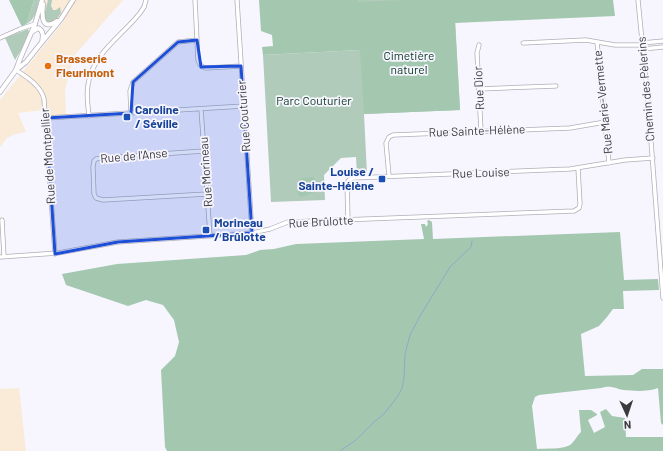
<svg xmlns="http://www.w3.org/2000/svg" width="663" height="451" viewBox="0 0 663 451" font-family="Barlow,sans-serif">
<rect width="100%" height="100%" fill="#f7f6fe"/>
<path fill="#faead8" d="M43,0H123L72,58L73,59L65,90L66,115L44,117L43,110L18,113L26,132L16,134L11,136L7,138L0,147V100L64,21L60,19L54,23L44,22Z
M19,388L26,451H0V389Z"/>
<path fill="#b1cbba" d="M34,0H39C36,12 36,19 25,25L27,23Z
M48,0H52L51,6L53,10H56L60,7L61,13L56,20L51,23L46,22L44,16Z
M358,0H454L460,110L364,114L367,174H357L356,157L341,158L324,175L325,200L271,202L263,55L360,50Z
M28,29L29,32L21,50L15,60L5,38Z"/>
<path fill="#a4c7b0" d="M9,0H34L27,23L22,27Z
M259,0H358V2L405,0H613L615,16L455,23L460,110L364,114L360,50L263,55L262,47L273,46L272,35L261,31Z
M314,177V186L315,192L302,197L299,196L298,193L300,179L303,178Z
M429,220L432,222L433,239L620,232L624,280L658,279L659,290L623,291L624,309H613L607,317L599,326L581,334L585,376L633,375L642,369H663V425L661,423L658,388C647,392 635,391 623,390C614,388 611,385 601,388L539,395L535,397L532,406L537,449C545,448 562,450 570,445C574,442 577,436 581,432L579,410H591L597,414V415L588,420L594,433L605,427L600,412L606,409L612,416L625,418L626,437H663V451H167L165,447L161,370L175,356L179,342L174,320L163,305L146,300L128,306L66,285L62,274L117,264L246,255L260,250L274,249L296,244L424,239L421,224H425L426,227L428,224L427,221Z"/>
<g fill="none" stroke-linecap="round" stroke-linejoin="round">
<path stroke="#95a7c7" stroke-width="1" d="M340,451L356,440L374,422L383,415L392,404L399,394L402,388L404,378L405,354L410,335L420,316L450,267L471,247L472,241"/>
<defs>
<path id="minor" d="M195,0L198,60C200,65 201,67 206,68L241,66
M237,0L252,233
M638,0L648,102L663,298
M0,38L20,29L35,24
M597,42L609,163
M523,43L586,40L615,45H643
M642,43L663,41
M479,45L477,53L481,131
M643,49L663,47
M16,70C27,77 41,86 44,99L55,254
M479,89L556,86
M201,109L210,235
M131,113L130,91L133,82L178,42L197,40
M89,116C88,106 86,95 88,85C92,54 122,36 140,13L144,7L146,0
M46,118L244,106
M204,151L101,158L96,159L94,161L93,167L94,194L96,198L103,200L207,194
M389,176L386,143L389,137L393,135L570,128L605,122
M2,220L4,257
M348,220L347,183L349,180L353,178L570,169L625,160L653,158
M0,257L58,253L118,242L252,233L270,229L288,222L574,211L579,208L580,204L578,168"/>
<path id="major" d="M43,4C42,15 41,32 57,21
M32,32L38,28C44,31 43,36 42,42
M16,70L20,59L35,24L42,0
M0,92L16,70L26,62L42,42L61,19L73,0"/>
</defs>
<use href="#minor" stroke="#b0afb7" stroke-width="5"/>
<use href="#major" stroke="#b0afb7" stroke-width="5.5"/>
<use href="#minor" stroke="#fff" stroke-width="3.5"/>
<use href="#major" stroke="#fff" stroke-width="4"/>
</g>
<path fill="#1d4ed8" fill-opacity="0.2" stroke="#1d4ed8" stroke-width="3" stroke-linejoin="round" d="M197,40L201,67L241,66L252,233L118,242L55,254L46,118L131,113L133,82L178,42Z"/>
<circle fill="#e8710a" stroke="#f7f6fe" stroke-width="1.5" cx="48" cy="66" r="4"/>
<g fill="#1a4fb4" stroke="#f7f6fe" stroke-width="1.5">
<rect x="123" y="113" width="8" height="8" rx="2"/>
<rect x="378" y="175" width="8" height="8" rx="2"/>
<rect x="202" y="226" width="8" height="8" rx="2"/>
</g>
<g text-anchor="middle" stroke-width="3.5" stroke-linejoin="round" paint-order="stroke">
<g font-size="12" fill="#06341e" stroke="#f7f6fe">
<text x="409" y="60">Cimetière<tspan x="409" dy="14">naturel</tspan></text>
<text x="314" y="105">Parc Couturier</text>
</g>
<g font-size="12" font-weight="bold" fill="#c56008" stroke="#f7f6fe" text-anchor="start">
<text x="56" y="63">Brasserie<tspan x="56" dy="14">Fleurimont</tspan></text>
</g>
<g font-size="12" fill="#3b3b3e" stroke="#f7f6fe">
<text transform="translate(479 88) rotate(-93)" y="4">Rue Dior</text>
<text transform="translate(646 89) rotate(-95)" y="4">Chemin des Pèlerins</text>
<text transform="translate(603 102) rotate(-96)" y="4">Rue Marie-Vermette</text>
<text transform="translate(244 116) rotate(-94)" y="4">Rue Couturier</text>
<text transform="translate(477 131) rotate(-2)" y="4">Rue Sainte-Hélène</text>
<text transform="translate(48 156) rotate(-94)" y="4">Rue de Montpellier</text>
<text transform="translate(134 156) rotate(-5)" y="4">Rue de l'Anse</text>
<text transform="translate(206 172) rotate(-94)" y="4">Rue Morineau</text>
<text transform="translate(481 173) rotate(-2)" y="4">Rue Louise</text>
<text transform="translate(321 222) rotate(-3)" y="4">Rue Brûlotte</text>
</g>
<g font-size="12" font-weight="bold" fill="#164399" stroke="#f7f6fe" text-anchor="start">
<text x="135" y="114">Caroline<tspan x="135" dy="14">/ Séville</tspan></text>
<text x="374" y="176" text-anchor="end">Louise /<tspan x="374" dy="14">Sainte-Hélène</tspan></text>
<text x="214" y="227">Morineau<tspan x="214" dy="14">/ Brûlotte</tspan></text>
</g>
</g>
<g transform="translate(627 415) rotate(177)" stroke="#f7f6fe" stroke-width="3" paint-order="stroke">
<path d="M0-3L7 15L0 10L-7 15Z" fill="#3b3b3e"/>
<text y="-6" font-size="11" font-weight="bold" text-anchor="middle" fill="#3b3b3e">N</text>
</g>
</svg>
